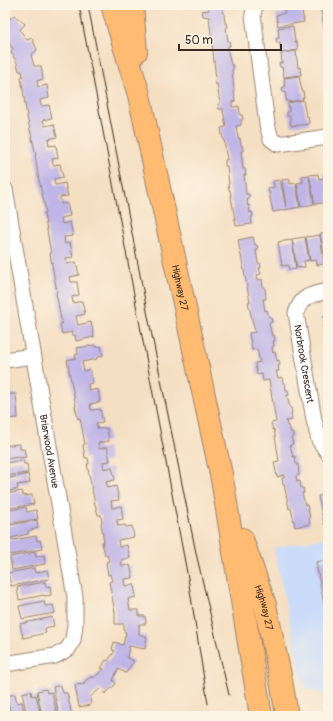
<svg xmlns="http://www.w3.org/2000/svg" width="333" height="721" viewBox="0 0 333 721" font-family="Pangolin,sans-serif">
<rect width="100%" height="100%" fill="#fcf5e5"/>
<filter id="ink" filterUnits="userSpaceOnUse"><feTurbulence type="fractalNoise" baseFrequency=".025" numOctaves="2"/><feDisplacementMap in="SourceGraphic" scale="8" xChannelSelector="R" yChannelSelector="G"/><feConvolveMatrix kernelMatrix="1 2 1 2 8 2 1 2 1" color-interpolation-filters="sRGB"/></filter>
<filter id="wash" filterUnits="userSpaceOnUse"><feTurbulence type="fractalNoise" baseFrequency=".012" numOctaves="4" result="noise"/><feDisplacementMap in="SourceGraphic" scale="16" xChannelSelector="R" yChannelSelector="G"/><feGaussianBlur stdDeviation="0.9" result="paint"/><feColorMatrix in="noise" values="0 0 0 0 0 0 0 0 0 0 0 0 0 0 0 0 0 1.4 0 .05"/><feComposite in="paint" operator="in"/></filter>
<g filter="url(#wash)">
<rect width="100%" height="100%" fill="#f5dfc3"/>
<path fill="#cadcf9" d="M328,537V695L306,689L302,680L274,548Z"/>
<g id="blocks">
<path fill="#bfb5e7" d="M208,5H223L225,23H227L228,27L226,28L228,41H229L230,46H228V52L231,65H233V70H232L235,101L232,102V107L239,106L240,115H242L243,119L241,120V125L236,126L238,138H240L241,145H242L243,151H241L243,169H245L246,175H244L246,194H249V199L247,200L248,206L249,205L250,213L252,212L253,217H251L252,224L236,226L230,190H229L228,184H229L227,166H225V160H227L224,140H223L221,128L226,127L223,109H219L218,104L220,103L217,84L216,85L215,79H216L209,17L203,16L202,11L209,10Z
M284,5H301L304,22L278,26L276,15L285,13Z
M320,5H328V44H327Z
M5,15L10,19L14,15L25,24L20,30L27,40L32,38L37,50L31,55L34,66H41L43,79L37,81L38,87L47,85L49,98L40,100L41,106L49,105L52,118L43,120L45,126L54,124L57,137L48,139L49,146L56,145L58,158L52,159L53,165L60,164L63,177L54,179L55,185L65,183L68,196L60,197L61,204L67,203L70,216L61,218L62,224L70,222L73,236L64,237L65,244L70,242L73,257L66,258L67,264L76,262L79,275L70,277L71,282H77L79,295L72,297L73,303L82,301L85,314L76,316L78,325L91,322L94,337L76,341L75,335H72V332L62,334L60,325L62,324L56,293L57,292L50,254H51L44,213L46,212L38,175L35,155H36L27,117L21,77L23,76L22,71H19L17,63L11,52L13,50L11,46L5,39L6,37L5,35Z
M293,26L295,42H297L298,50L281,53L280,43H277L276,39L279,38L278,28Z
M296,51L298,68L300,67L301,75L284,77L282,67H280L279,63H282L281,53Z
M299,76L302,91H303L304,98H302L303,100L287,102L285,92H283L282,88L285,87L284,78Z
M303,100L306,116H308L309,124L291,126L290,116H287V112H289L288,103Z
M328,172V202L315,204L309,175L318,174L319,179L324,178L326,186L324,173Z
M309,175L314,204L301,207L297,183L303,182L302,176Z
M290,179V184L296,183L300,207L273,212L268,188L274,187L273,181L280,180L286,207L282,180Z
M328,233V257L325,258L320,234Z
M320,235L324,264L317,265L316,260L310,261L306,237Z
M253,237L255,245H257L258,250H256L258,263H260L261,268H259L261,274L257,275L258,280L262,279L263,287H265L266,299H263L265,311L267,310L269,317H271L272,322L269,323L272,336L274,335L275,341H273L274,346L272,347L273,353L275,352L277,361L279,360L280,365L278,366L279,371H276L278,378L282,377L283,383H285L286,390H288L289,395H287L290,408H291L292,413H291L292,420L286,421L287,426H289L291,433H293V437L291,438L293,444L290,445L293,457L295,456L296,464H298L299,475L296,476L297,482L300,481L301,488H303L304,493H302L305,505H307L310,517H309L310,524L295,527L291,508L289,509L284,484L283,485L282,478H284V475L277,477L274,462L279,461L274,429L273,430L271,423L276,422L269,380L263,381L262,374L257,375L255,363L260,362L257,349L252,350L249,333L255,332L248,302H250L238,240Z
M305,237L309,260L304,261L305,267L297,268L292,239Z
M292,240L296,269L289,270L288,265L282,266L278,242Z
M328,315V333H326V331H324L323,326L325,325L323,316Z
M95,345V347L101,346L103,356L97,357V359L82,362L84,371L90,369L93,383L88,384L89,391L98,389L100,402L90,404L91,410L100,409L103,422L96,423L98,429L107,428L109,441L98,443L99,449L107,447L110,461L103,462L104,469L112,467L115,480L106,482L108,488L116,486L119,500L111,501L112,508L121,506L123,519L117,520L118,526L125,525L126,527L132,526L134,537L118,540L119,547L127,545L130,558L121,560L122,566L130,565L133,578L124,579L125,586L134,584L136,597L128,599L130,610H139V616H145L146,624H139V634L147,637L145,649L129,646L127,658L134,661L126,673L118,669L113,680L116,684L105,694L100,689L90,697L91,705L79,707L75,685L85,684L84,682L92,676L93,678L104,669L101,668L106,660L108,661L115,651L112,650L114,642L123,645L126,632H124V624H115V612L109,582L112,581L110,574L108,575L106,562L109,561L107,555H105L102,542H104L101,523L102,522L101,515H98L95,504L87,464H89L88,458H85L83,445L85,444L80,418L78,419L75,406H76L67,360L76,358L75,355L78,354L77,348Z
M5,394H16L18,418L5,419Z
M17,444H20V449H24L26,457L19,458V457L5,459V446Z
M23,460L24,464H27L28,473L5,476V463Z
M28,474L30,483L17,485L18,489L5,492V479Z
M22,491L23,496L32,495L34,504L5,509V494Z
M327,494L328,523L324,524L318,496Z
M26,507L27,512L36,510L38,519L5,524V511Z
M37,520L38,528L28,531V534L7,539L5,526Z
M36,536L37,541L40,540L42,549L10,555L7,541Z
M35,552L36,557L44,555L45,564L12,570L10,557Z
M328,560V620H327L316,562Z
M34,568L35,573L47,570L49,579L11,586L8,573Z
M45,582L46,587L50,586L51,595L44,596V595L19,600L17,587Z
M44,601L45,606L53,605L55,613L22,619L19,606Z
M52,617L54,626L45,628L46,633L23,638L20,624Z
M61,685L63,693H67L72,716H59L53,687Z
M46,689L47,693L52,692L57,715L42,716L37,691Z
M31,691L32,696L36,695L41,716H27L22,693Z
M15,694L17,703L22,702L25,716H11L7,696Z
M5,705H7L9,716H5Z"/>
</g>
</g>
<g filter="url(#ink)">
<use href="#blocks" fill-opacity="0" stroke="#988470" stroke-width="1"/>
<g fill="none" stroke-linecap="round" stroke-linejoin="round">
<defs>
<g id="street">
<path d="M255,5L253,15L267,124L271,139L278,144L328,137"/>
<path id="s1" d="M5,189L75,597V625L73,640L68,649L55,656L5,664"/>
<path id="s2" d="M328,291C311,295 302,295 296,313L314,420L319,440L328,453"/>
<path d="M5,360L33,356"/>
</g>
<g id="primary">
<path id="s3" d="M112,5L139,95L222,479L261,716"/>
<path d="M132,5L136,52"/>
<path id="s4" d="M242,539L265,605L281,680L287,716"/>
</g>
</defs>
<use href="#street" stroke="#988470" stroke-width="17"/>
<use href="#primary" stroke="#988470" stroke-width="24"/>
<use href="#street" stroke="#fff" stroke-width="15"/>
<use href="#primary" stroke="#ffbb71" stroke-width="22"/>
<path stroke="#3b2a1e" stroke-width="1" d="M79,5L188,578L208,704
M88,5L147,311L196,553L229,695"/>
</g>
</g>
<g text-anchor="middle" stroke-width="4" stroke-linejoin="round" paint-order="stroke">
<g font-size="10" fill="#3b2a1e" stroke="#fcf5e5">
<text dy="4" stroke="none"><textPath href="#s3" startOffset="291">Highway 27</textPath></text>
<text dy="4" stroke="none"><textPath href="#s2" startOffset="93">Norbrook Crescent</textPath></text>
<text dy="4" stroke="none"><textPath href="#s1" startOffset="266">Briarwood Avenue</textPath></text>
<text dy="4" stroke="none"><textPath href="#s4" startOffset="72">Highway 27</textPath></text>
</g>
</g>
<rect width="333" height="721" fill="none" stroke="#fcf5e5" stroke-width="20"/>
<path d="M179 44v6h102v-6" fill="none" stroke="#3b2a1e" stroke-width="2"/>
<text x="185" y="44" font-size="12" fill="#3b2a1e" stroke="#fcf5e5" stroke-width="3" paint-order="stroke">50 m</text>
</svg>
